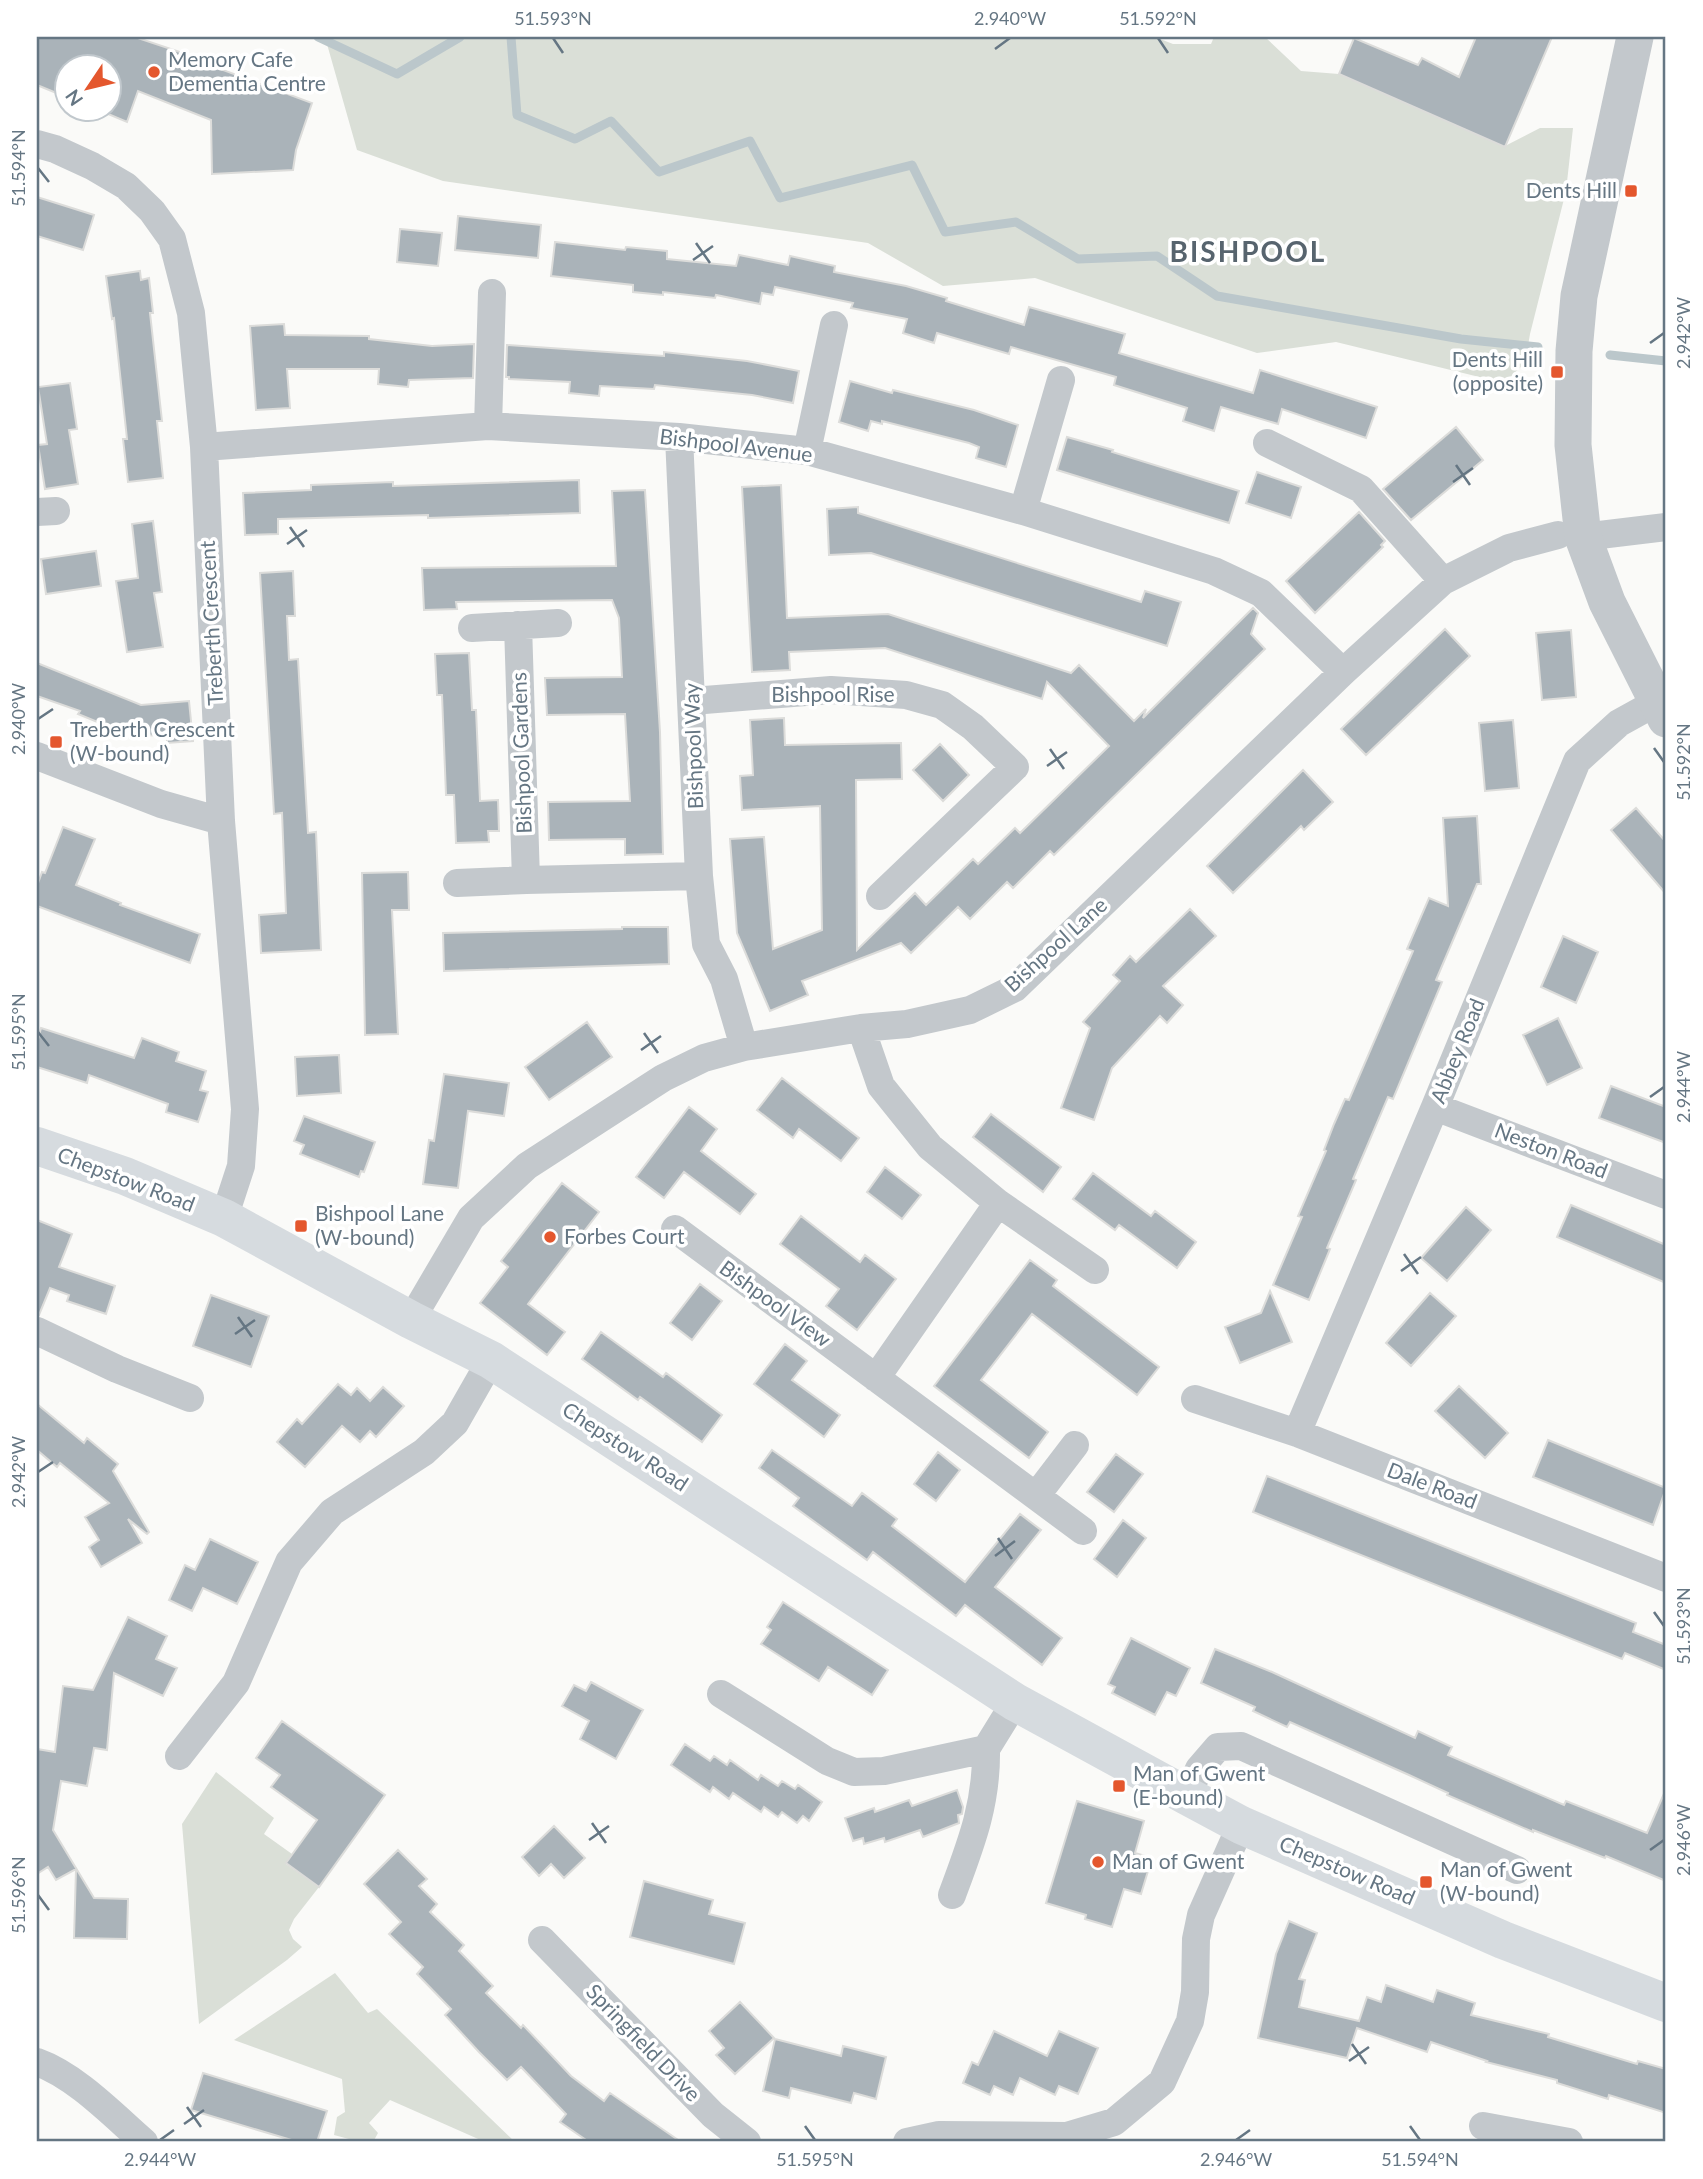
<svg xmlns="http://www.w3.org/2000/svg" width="1703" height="2179" viewBox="0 0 1703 2179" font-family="Lato,sans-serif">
<rect width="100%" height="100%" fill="#fafaf8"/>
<path fill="#dadfd7" d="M325,37H1155L1173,44H1211L1214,37H1265L1301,71L1339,74L1505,146L1540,128H1573L1566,191L1530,334L1525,363L1504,383L1336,342L1257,353L1035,278L943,286L868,243L443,181L357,150Z
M216,1772L274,1818L264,1834L292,1854L286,1864L319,1887L294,1919L289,1930L293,1939L302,1947L287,1960L199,2024L182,1824Z
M335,1973L368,2013L377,2009L515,2142H485L390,2100L369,2123L378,2133L373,2142H360L334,2135L337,2117L345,2112L342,2079L234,2040Z"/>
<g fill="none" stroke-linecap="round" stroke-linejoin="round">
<path stroke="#bbc7cb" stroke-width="9" d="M318,37L397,74L460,37
M511,37L517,115L575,139L611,121L659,172L750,141L780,198L912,165L945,232L1016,222L1078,259L1157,256L1217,296L1461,339L1538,347
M1610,355L1666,361"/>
</g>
<path fill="#aab3b9" stroke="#dcdcda" stroke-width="2" d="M37,37H135L189,55L188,57L312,103L296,150L293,170L212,174L211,120L138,91L127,122L94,108H108V66H66V97L37,85Z
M1476,37H1552L1505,147L1339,74L1354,38L1418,65L1422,58L1459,77Z
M37,197L94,215L83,250L37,236Z
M458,216L541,225L538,258L455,250Z
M400,229L442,233L438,266L397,262Z
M555,242L625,250L626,247L667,251V259L736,266L739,255L788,265L790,256L835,266L834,272L906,286L947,298L946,301L1024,325L1029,307L1125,334L1119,353L1253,393L1260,370L1377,407L1366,438L1282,409L1278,424L1221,407L1214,431L1183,421L1187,408L1114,385L1116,377L1011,347L1009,354L937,333L934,343L903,333L907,319L851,308L853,303L775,287L773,295L762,293L760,304L716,295L715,298L663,292V295L633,292V285L551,276Z
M140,271L141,280L149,278L153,313H150L162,421H157L163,478L128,482L123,439H127L114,318L112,319L106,276Z
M284,324L285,335L369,336V339L432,346L474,344L473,378L409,380L408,387L378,384L379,369H287L290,408L256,410L250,326Z
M507,345L664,356V352L747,361L799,371L793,403L752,395L655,385L654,389L600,386L599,396L569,393L570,382L509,379V377H506Z
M850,381L892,393L893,390L974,410L1018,425L1006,467L976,458L979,447L969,443L882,421V424L871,421L868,431L839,422Z
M70,383L77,429L69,430L78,484L45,489L38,445L47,444L38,387Z
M1456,427L1483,460L1411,520L1383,489Z
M1067,437L1113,450L1112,452L1239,491L1229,523L1057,470Z
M1257,472L1301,487L1291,518L1246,503Z
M579,480L580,513L428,518V515L278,519V534L245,535L243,493L311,490V485L393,482V486Z
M781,485L787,618L888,614L1071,673L1079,665L1134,721L1146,709L1143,718L1253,608L1258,613L1251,634L1265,649L1054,855L1050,851L1013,888L1007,882L970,919L958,907L911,953L901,943L802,981L808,995L770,1011L737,933L730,839L764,837L773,949L822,930L820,806L742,810L740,776L753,775L750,720L784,718L785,745L901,743L902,779L856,780L857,950L915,893L926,905L973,859L978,864L1015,828L1020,833L1109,746L1047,682L1042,699L885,648L789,652L790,670L752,672L742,487Z
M645,490L660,732L663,854L625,855V839L549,840L548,802L630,801L625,714L547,715L545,678L622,677L619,618L612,600L456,602L457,609L424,610L422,568L616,566L612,491Z
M858,507V513L1141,602L1145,591L1181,602L1167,646L871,553L829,555L827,509Z
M1359,512L1385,541L1381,545L1383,547L1315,613L1286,581Z
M153,521L162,592L154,593L163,647L127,652L116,581L138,578L132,524Z
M96,551L101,586L46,594L41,559Z
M293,571L295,616H287L289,660L298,659L308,833L316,832L321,950L261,953L259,915L286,913L282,813L274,814L260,573Z
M1445,629L1470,656L1366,755L1341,729Z
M1571,630L1576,697L1542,700L1536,633Z
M469,653L472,710H476L480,801L498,800L499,831H488L489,842L456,843L454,795H446L442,695H437L435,654Z
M37,663L141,705L189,701L193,741L167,743V734L134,737L78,714L80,711L37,696Z
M1513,720L1519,788L1485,791L1479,723Z
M940,744L969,775L943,801L913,770Z
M1303,770L1333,802L1304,830L1301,826L1233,893L1207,866Z
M1636,808L1666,842V894L1611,830Z
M1477,816L1481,884H1477L1436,980L1442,982L1393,1099L1388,1097L1353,1179L1356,1180L1327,1248L1330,1249L1309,1300L1273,1285L1302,1217L1298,1216L1326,1151L1324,1150L1334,1124L1345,1099L1349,1100L1413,951L1407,949L1429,898L1448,906L1443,818Z
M63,827L95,839L76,885L121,903L120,905L200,934L190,963L37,906V886L42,872L45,873Z
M408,872L409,910H392L398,1034L365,1035L362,873Z
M1190,909L1216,936L1163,986L1183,1005L1167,1023L1160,1016L1112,1068L1094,1120L1061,1108L1090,1028L1083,1022L1120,981L1113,975L1130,956L1136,962Z
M622,927H668L669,964L444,971L443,933L622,929Z
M1563,936L1598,952L1576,1003L1541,987Z
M1558,1018L1582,1068L1547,1085L1523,1035Z
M587,1022L612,1057L549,1100L525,1067Z
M41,1028L134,1058L142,1038L179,1052L176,1061L206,1071L200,1090L208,1092L198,1122L166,1112L168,1104L89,1075L87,1083L37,1067V1043Z
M339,1055L341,1093L297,1096L295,1057Z
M444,1074L509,1083L504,1116L468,1111L458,1188L423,1184L429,1140L434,1141Z
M782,1078L859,1138L841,1161L799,1129L793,1138L757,1110Z
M1611,1086L1666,1107V1143L1599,1118Z
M689,1107L717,1129L701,1151L756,1194L740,1214L684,1172L664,1198L636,1177Z
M991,1114L1061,1167L1043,1192L973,1137Z
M304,1116L375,1142L364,1172L361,1171L359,1177L300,1154L304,1145L294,1141Z
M885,1167L921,1195L902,1219L867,1192Z
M1093,1173L1151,1216L1155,1211L1196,1242L1177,1268L1119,1225L1115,1230L1073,1199Z
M562,1183L599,1212L528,1304L565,1332L547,1355L480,1303L508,1267L501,1261Z
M1571,1205L1666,1245V1283L1557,1237Z
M1466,1207L1491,1230L1447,1281L1421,1258Z
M801,1216L860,1262L865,1255L896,1279L857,1330L826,1306L839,1289L780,1244Z
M37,1220L72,1234L59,1267L115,1286L106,1314L67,1301L69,1295L50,1288L39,1315H37Z
M1030,1260L1057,1280L1053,1286L1159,1367L1137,1395L1032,1314L981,1380L1048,1432L1029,1458L934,1386Z
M700,1284L722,1301L692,1340L670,1323Z
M1270,1291L1292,1342L1240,1363L1225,1327L1261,1313Z
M1430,1293L1456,1316L1411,1366L1386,1343Z
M211,1295L269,1316L251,1367L193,1346Z
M601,1332L663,1377L666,1373L722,1415L702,1442L640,1397L638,1400L582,1359Z
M785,1344L807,1361L792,1380L840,1415L824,1437L754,1384Z
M338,1384L351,1395L357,1388L370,1401L383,1387L404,1406L376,1437L370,1431L360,1442L342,1426L305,1467L277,1442L297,1419L302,1424Z
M1459,1386L1508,1433L1485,1458L1435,1411Z
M37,1404L84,1443L87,1438L118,1464L113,1471L149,1532L147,1534L128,1519L142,1543L101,1567L89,1547L99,1540L85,1517L109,1503L60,1463L57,1467L37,1450Z
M1548,1440L1666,1488L1653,1525L1533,1477Z
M772,1450L852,1506L862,1493L897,1519L892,1526L965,1582L1020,1514L1041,1530L995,1587L1062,1638L1042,1665L965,1605L956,1616L873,1552L867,1560L793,1506L799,1498L759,1468Z
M938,1452L960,1470L936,1501L914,1484Z
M1116,1454L1143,1474L1114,1512L1087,1492Z
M1267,1476L1636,1623L1633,1632L1666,1645V1670L1625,1653L1622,1659L1253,1512Z
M1123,1520L1146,1538L1117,1577L1094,1559Z
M210,1539L258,1562L237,1604L203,1588L192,1611L169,1600L185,1565L195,1570Z
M783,1602L888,1670L872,1695L828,1667L819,1681L761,1644L771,1630L767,1627Z
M128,1617L167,1636L156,1659L177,1668L163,1696L114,1673L107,1750L94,1748L87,1786L61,1781L53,1830L94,1898L128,1899L127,1939L74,1938L76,1869L56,1880L48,1867L37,1874V1749L55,1752L63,1686L93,1690Z
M1131,1638L1190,1668L1176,1696L1167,1692L1155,1715L1112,1693L1115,1687L1108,1684Z
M1215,1649L1272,1672L1415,1738L1418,1731L1452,1747L1448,1755L1564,1805L1566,1801L1647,1833L1666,1789V1881L1606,1856L1605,1858L1533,1830V1832L1447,1795L1448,1793L1409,1775L1290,1722L1287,1727L1253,1711L1255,1707L1201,1683Z
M591,1682L643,1710L616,1759L580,1739L589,1721L562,1706L574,1685L586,1691Z
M282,1721L385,1795L319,1887L286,1863L317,1820L271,1787L280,1775L256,1758Z
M685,1744L710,1761L714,1756L727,1765L730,1760L758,1780L761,1775L778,1786L782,1781L795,1789L798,1785L822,1802L809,1821L803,1816L797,1823L782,1812L778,1817L764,1807L761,1812L733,1793L729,1799L713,1787L710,1792L671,1765Z
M957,1790L963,1807L962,1814L958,1815L959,1823L923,1837L920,1830L885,1842L884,1838L864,1844L863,1838L853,1841L845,1818L874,1808L875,1812L909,1800L912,1806Z
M1077,1801L1144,1821L1135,1853L1152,1858L1141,1894L1124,1889L1112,1927L1085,1919L1086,1915L1046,1903Z
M554,1826L585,1858L564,1878L551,1864L539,1876L522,1857Z
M398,1850L427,1879L419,1886L437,1904L430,1912L464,1945L459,1951L493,1986L486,1993L521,2028L523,2025L571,2076L604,2101L610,2093L681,2142H589L560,2122L566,2114L521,2067L507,2080L479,2052L445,2015L451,2009L417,1974L423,1967L389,1934L401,1922L364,1884Z
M644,1881L713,1900L709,1914L745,1923L734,1964L630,1937Z
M1289,1921L1317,1933L1299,1979L1305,1980L1299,2007L1359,2021L1367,1997L1381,2002L1386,1985L1433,2002L1437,1990L1475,2003L1471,2015L1549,2034L1548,2037L1637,2064L1638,2061L1666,2069V2113L1609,2095L1608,2099L1557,2083V2080L1486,2062L1487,2061L1431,2042L1427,2052L1357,2028L1347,2058L1258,2038L1276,1954Z
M740,2002L774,2038L735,2074L716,2055L724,2048L709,2031Z
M994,2031L1047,2056L1059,2031L1098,2048L1078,2094L1059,2086L1055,2095L1020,2078L1013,2095L994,2086L990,2095L963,2083L972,2062L978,2065Z
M775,2039L841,2056L843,2046L886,2057L876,2099L854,2093L851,2103L791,2088L789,2098L763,2091Z
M203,2073L327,2111L317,2142H298L191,2110Z"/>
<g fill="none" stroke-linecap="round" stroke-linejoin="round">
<path stroke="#c3c8cc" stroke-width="28" d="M37,144L55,149L92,166L126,186L152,211L172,239L191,313L204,447L221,821L245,1109L241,1166L224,1218
M488,426L492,293
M679,437L699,876L706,944L724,979L744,1047
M1267,443L1361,489L1443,581
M204,447L488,426L679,437L807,451L1023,511L1214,571L1261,593L1343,672
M807,451L834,325
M1023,511L1061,380
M37,512L56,511
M1583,537L1666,527
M518,625L526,880L699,876
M472,628L558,623
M692,701L831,690L906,695L942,705L973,727L1015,767L880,896
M37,756L161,804L221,821
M457,883L526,880
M861,1028L881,1086L930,1147L998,1203L1095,1270
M1435,1107L1666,1195
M675,1229L1083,1531
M411,1320L471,1218L527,1166L663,1078L704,1058L744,1047L861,1028L907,1024L970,1010L1015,988L1343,672L1443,581L1509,548L1558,535
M37,1331L117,1369L190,1398
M876,1378L998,1203
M1195,1399L1297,1433L1666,1578
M1297,1433L1435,1107L1577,761L1619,723L1657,702
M1036,1496L1075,1445
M721,1694L827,1761L854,1772L884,1771L986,1749L1015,1702
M179,1756L236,1683L289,1562L332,1512L424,1452L455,1423L491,1360
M1187,1796L1199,1769L1218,1747L1241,1746L1517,1870
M952,1895C971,1844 987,1804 986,1749
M542,1940L713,2115L747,2142
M37,2062C76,2076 113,2115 144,2142
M1483,2126L1569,2142
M907,2142L939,2135L1067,2136L1114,2122L1162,2082L1190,2021L1195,1992L1196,1939L1201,1915L1241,1825"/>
<path stroke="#c3c8cc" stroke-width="37" d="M1635,37L1579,296L1574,351L1573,445L1583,537L1607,602L1666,719"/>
<path stroke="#d6dbdf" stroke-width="38" d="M37,1146L125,1176L224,1218L411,1320L491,1360L1015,1702L1187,1796L1241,1825L1503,1940L1666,2003"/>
</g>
<path fill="none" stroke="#657683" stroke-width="2.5" d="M553,38L563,53M1158,38L1168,53M995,49L1010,38M38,168L49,182M696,243L710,263M693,260L713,246M1650,343L1664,333M1456,465L1470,485M1453,482L1473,468M290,527L304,547M287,544L307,530M38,719L53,709M1654,748L1664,762M1050,749L1064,769M1047,766L1067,752M38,1032L49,1046M644,1033L658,1053M641,1050L661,1036M1650,1097L1664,1087M1404,1254L1418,1274M1401,1271L1421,1257M238,1317L252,1337M235,1334L255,1320M38,1472L53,1462M998,1538L1012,1559M995,1556L1015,1541M1654,1612L1664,1626M592,1823L606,1843M589,1840L609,1826M1650,1850L1664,1840M38,1895L49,1910M1352,2044L1366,2064M1349,2061L1369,2047M187,2107L201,2127M184,2124L204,2110M805,2126L815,2140M1410,2126L1420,2140M160,2140L174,2130M1236,2140L1250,2130"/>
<g fill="#e4572e" stroke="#fff" stroke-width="2.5">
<circle cx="154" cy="72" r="7"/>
<rect x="1624" y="184" width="14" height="14" rx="3.5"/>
<rect x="1550" y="365" width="14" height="14" rx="3.5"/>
<rect x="49" y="735" width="14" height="14" rx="3.5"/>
<rect x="294" y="1219" width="14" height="14" rx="3.5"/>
<circle cx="550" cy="1237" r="7"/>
<rect x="1112" y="1779" width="14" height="14" rx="3.5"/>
<circle cx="1098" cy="1862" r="7"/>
<rect x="1419" y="1875" width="14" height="14" rx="3.5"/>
</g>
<g text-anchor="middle" stroke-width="7" stroke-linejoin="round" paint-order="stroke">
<g font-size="21" fill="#657683" stroke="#fff" text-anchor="start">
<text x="168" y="67">Memory Cafe<tspan x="168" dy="24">Dementia Centre</tspan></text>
<text x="1617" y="198" text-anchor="end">Dents Hill</text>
<text x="1543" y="367" text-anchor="end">Dents Hill<tspan x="1543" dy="24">(opposite)</tspan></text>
<text x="70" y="737">Treberth Crescent<tspan x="70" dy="24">(W-bound)</tspan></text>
<text x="315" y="1221">Bishpool Lane<tspan x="315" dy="24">(W-bound)</tspan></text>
<text x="564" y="1244">Forbes Court</text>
<text x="1133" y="1781">Man of Gwent<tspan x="1133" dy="24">(E-bound)</tspan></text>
<text x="1112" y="1869">Man of Gwent</text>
<text x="1440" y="1877">Man of Gwent<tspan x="1440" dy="24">(W-bound)</tspan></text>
</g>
<g font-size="21" fill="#657683" stroke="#fff">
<text transform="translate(736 446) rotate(7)" y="7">Bishpool Avenue</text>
<text transform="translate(212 623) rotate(-93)" y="7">Treberth Crescent</text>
<text x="833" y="702">Bishpool Rise</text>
<text transform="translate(694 746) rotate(-92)" y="7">Bishpool Way</text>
<text transform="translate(522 753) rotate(-92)" y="7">Bishpool Gardens</text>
<text transform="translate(1056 945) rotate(-42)" y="7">Bishpool Lane</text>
<text transform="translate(1458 1051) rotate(-68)" y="7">Abbey Road</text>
<text transform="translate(1551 1151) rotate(21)" y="7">Neston Road</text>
<text transform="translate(126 1180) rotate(21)" y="7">Chepstow Road</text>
<text transform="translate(775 1304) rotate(36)" y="7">Bishpool View</text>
<text transform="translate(625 1447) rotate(33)" y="7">Chepstow Road</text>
<text transform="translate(1432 1486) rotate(21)" y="7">Dale Road</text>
<text transform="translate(1347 1871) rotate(23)" y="7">Chepstow Road</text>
<text transform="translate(643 2043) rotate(46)" y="7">Springfield Drive</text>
</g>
<g font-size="28" font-weight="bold" letter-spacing="2" fill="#57646e" stroke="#fff">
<text x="1248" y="262">BISHPOOL</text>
</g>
</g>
<rect width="1703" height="2179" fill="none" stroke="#ffffff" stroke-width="77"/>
<g transform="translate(88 88) rotate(235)"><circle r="33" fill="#ffffff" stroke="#c1c8cd" stroke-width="2"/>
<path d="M0-5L12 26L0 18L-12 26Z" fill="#e4572e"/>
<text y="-10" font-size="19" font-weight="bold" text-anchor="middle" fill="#657683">N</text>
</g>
<rect x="38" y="38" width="1626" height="2102" fill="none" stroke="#657683" stroke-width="2.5"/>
<g font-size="18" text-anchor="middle" fill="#657683">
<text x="553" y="25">51.593°N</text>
<text x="1010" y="25">2.940°W</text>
<text x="1158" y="25">51.592°N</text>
<text transform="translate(19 168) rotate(-90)" y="6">51.594°N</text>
<text transform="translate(1684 333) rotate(-90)" y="6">2.942°W</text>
<text transform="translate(19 719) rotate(-90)" y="6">2.940°W</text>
<text transform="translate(1684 762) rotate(-90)" y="6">51.592°N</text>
<text transform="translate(19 1032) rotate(-90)" y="6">51.595°N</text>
<text transform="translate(1684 1087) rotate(-90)" y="6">2.944°W</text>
<text transform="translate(19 1472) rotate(-90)" y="6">2.942°W</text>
<text transform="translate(1684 1626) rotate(-90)" y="6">51.593°N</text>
<text transform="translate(1684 1840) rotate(-90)" y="6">2.946°W</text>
<text transform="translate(19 1895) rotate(-90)" y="6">51.596°N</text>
<text x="160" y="2166">2.944°W</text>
<text x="815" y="2166">51.595°N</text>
<text x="1236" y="2166">2.946°W</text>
<text x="1420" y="2166">51.594°N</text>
</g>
</svg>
